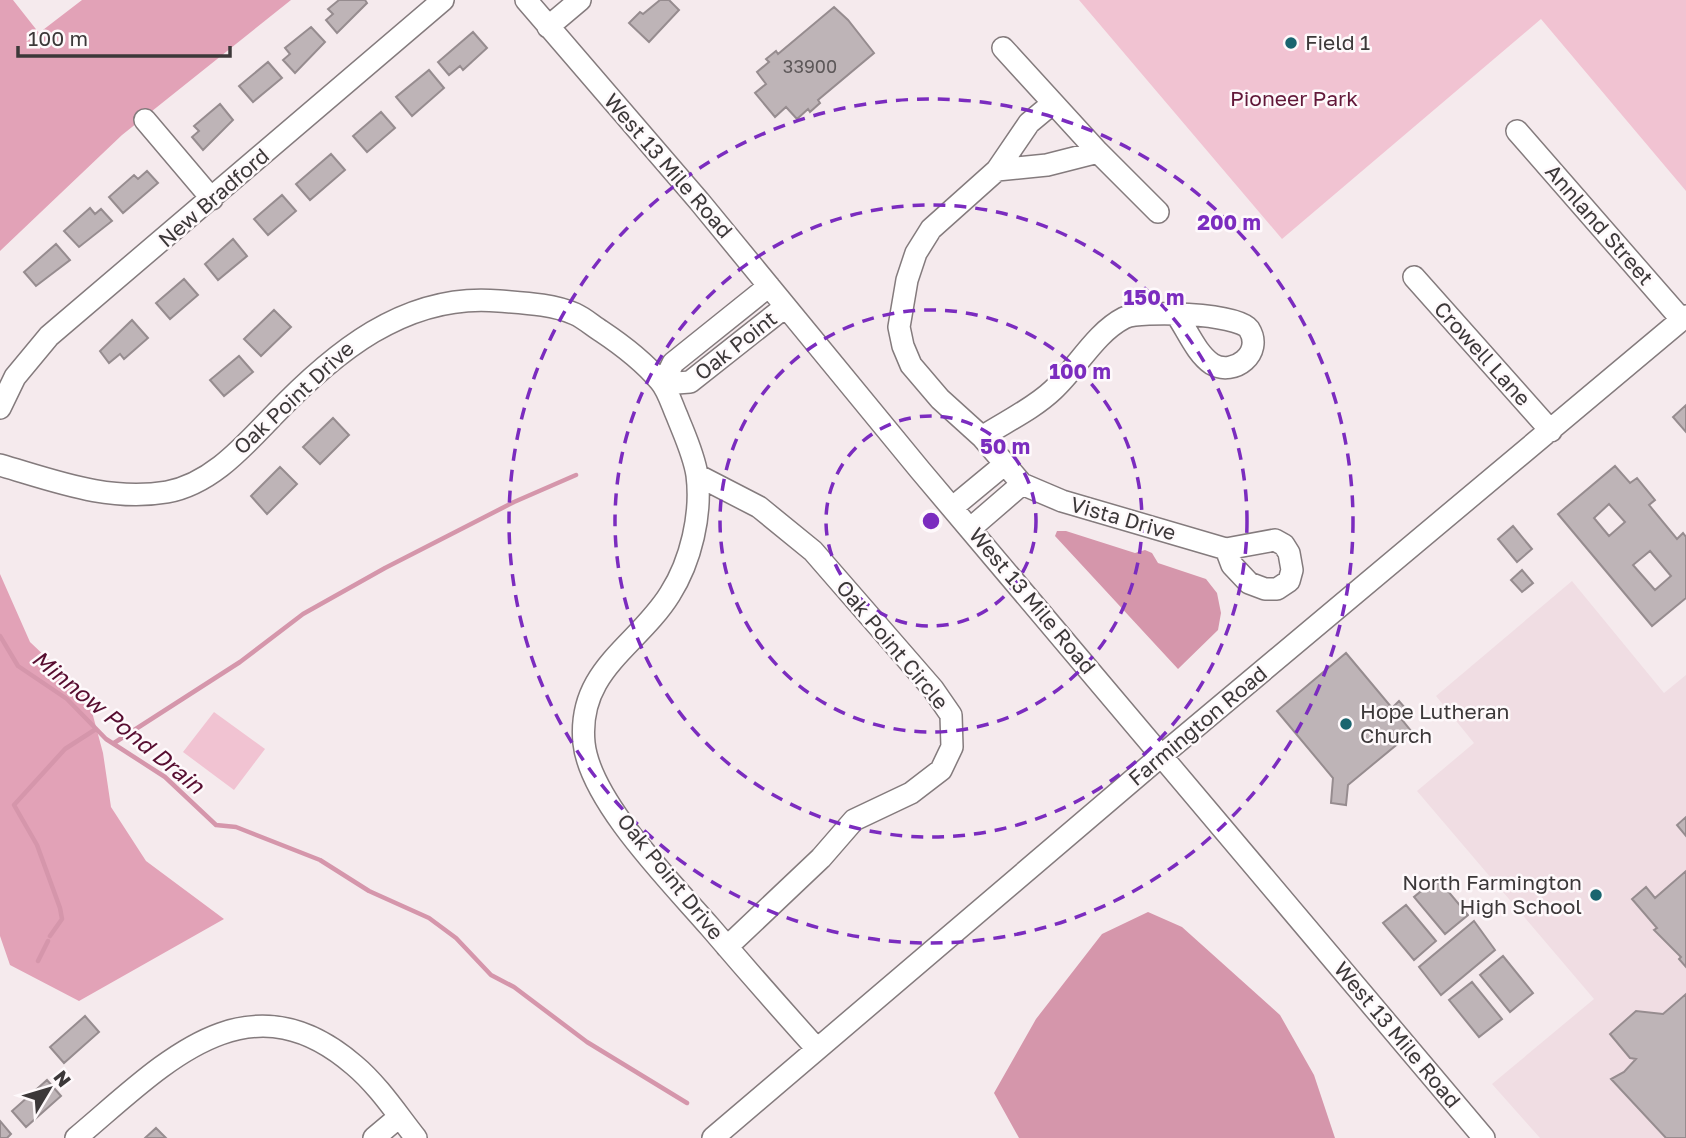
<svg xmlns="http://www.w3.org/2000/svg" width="1686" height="1138" viewBox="0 0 1686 1138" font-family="'Golos Text',sans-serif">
<rect width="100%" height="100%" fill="#f5eaed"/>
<path fill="#f0dde3" d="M1572,581L1664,693L1686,675V1138H1540L1492,1084L1594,999L1417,791L1474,743L1436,696Z"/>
<path fill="#f1c3d2" d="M1079,0H1686V191L1541,19L1282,239Z
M214,712L265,749L234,790L183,752Z"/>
<path fill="#e2a2b7" d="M0,0H13L39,33L82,0H291L122,135L0,251Z
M0,574L30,642L88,697L103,753L111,807L146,861L224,919L79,1001L10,965L0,936Z"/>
<path fill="#d596ab" d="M1057,531H1066L1135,553L1145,550L1152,553L1158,563L1206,579L1217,593L1221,613L1218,630L1178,669L1055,536Z
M1148,912L1182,927L1280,1015L1314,1075L1335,1138H1019L994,1093L1036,1019L1102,934Z"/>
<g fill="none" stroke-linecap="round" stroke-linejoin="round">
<path stroke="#d596ab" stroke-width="4.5" d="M0,636L18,666L67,699L106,739L165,777L216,825L236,827L320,860L369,891L429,918L456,938L491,975L514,987L587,1042L687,1103
M114,743L240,662L303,614L385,568L514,502L576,475
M50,936L62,919L60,908L37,845L14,805L65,749L96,729
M38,961L48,941"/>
</g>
<path fill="#beb4b7" stroke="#968c8f" stroke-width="2" fill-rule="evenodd" d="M339,0H365L367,3L337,33L326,20L333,14L328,9Z
M660,0H669L679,10L649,42L629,23L640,12L643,14Z
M834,7L848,20L874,53L818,100L820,103L810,112L808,109L797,119L786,107L775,117L755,93L766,84L757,72L769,62L766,59L776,51L778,54Z
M311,27L325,42L295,73L283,60L290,54L285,48Z
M473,32L487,48L463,70L460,66L449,75L438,62Z
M268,62L282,78L253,102L239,86Z
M429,70L444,88L412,116L396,97Z
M220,104L233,120L203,150L192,137L199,131L194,126Z
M381,112L395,128L367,152L353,136Z
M331,154L345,170L310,200L296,184Z
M147,171L158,183L123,213L109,197L134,175L138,179Z
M282,195L296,211L268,235L254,219Z
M90,208L95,214L101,209L112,221L79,247L64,231Z
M233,239L247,256L218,280L205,264Z
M56,244L70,260L36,286L24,272Z
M184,279L198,295L170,319L156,303Z
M274,310L291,327L261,356L244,339Z
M132,320L148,338L124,359L120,354L109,363L100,351Z
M239,356L253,372L224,396L210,380Z
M1686,405V432L1673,417Z
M333,418L349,435L320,464L303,447Z
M1615,466L1630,483L1637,478L1655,500L1649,505L1677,539L1683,533L1686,537V598L1652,626L1558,514ZM1609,504L1625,522L1609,536L1594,518ZM1650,551L1671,576L1655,590L1633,565Z
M280,467L297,484L267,514L251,496Z
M1513,526L1532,549L1517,562L1498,539Z
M1522,570L1533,583L1522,592L1511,580Z
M1346,653L1392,708L1399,701L1406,709L1398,715L1412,732L1348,785L1346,805L1331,803L1333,778L1277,711Z
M1686,817V836L1677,825Z
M1686,871V967L1679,959L1681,957L1654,930L1657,928L1632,899L1646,887L1655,898Z
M1437,878L1468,915L1445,934L1414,897Z
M1406,905L1436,941L1414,960L1383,923Z
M1474,921L1495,950L1441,995L1419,967Z
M1503,956L1533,993L1510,1012L1480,975Z
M1472,982L1502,1019L1479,1037L1449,1000Z
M1686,994V1138H1666L1611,1079L1624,1072L1636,1059L1630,1058L1610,1034L1636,1011L1663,1014Z
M85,1016L99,1032L64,1063L50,1047Z
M47,1080L61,1096L26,1127L12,1111Z
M0,1121L11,1134L7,1138H0Z
M156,1128L166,1138H145Z"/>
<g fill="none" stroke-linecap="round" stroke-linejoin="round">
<defs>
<path id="minor" d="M526,0L699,201L920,470L1484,1138
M548,27L580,0
M1003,48L1098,152L1158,212
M1053,103L1029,123L997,170L931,229L916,253L907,280L899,327L903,346L911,365L940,399L982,437L1022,484L1062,501L1226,549L1275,540L1284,545L1289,553L1292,570L1289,581L1277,589H1265L1249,583L1232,565L1226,549
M145,120L212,199
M1517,131L1682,320
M997,170L1047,165L1098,152
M1414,277L1551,431
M769,286L673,363L663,384L690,382L785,307
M0,408L15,377L49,336L443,0
M982,437C1005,422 1033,409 1053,390C1077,368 1095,333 1124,318C1140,310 1238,313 1249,329C1264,353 1234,377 1212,364C1197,354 1188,332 1178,317
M0,465C55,481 109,502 167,492C211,484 243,447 272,417C332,354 405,292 499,301C523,303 552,304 575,314C584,318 593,326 601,331C622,345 644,362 660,381C668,390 672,405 677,416C684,434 694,455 697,475C702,514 691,561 670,594C637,647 577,670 584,743C590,801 671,882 710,927C745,968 781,1009 817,1049
M697,475L759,507L813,551L933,689L951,715L952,747L941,770L911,793L854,820L821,858L727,947
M953,507L1005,464
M971,528L1022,484
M76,1138C160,1068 245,971 354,1065C378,1085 397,1114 416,1138
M374,1138L399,1117
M713,1138L1161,756L1686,316"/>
</defs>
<use href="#minor" stroke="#847b7d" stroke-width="24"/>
<use href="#minor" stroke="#fff" stroke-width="21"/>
</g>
<g fill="none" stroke="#7b2cbf" stroke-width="3.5" stroke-dasharray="12 9">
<circle cx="931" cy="521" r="105"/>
<circle cx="931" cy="521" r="211"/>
<circle cx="931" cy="521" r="316"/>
<circle cx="931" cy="521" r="422"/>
</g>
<g fill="#19656f" stroke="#fef9fb" stroke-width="2.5">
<circle cx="1291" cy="43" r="7"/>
<circle cx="1346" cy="724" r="7"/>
<circle cx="1596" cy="895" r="7"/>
</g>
<g text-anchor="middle" stroke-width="5" stroke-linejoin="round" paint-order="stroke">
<g font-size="18" fill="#5c5758">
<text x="810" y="73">33900</text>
</g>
<g font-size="21" fill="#3c3839" stroke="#fef9fb" text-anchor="start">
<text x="1305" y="50">Field 1</text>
<text x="1360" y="719">Hope Lutheran<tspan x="1360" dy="24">Church</tspan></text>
<text x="1582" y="890" text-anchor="end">North Farmington<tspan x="1582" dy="24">High School</tspan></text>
</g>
<g font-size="21" fill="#621839" stroke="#fef9fb">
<text x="1294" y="106">Pioneer Park</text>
</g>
<g font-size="21" fill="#3c3839" stroke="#fef9fb">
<text transform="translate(668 166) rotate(49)" y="7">West 13 Mile Road</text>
<text transform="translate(214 198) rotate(-41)" y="7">New Bradford</text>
<text transform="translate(1599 225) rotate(49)" y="7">Annland Street</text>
<text transform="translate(736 346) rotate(-38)" y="7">Oak Point</text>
<text transform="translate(1482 354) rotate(48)" y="7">Crowell Lane</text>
<text transform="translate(294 398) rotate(-43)" y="7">Oak Point Drive</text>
<text transform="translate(1123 519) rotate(16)" y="7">Vista Drive</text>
<text transform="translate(1032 601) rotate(50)" y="7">West 13 Mile Road</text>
<text transform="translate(892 645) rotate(50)" y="7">Oak Point Circle</text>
<text transform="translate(1198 726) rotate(-40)" y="7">Farmington Road</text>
<text transform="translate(670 877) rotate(51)" y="7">Oak Point Drive</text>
<text transform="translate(1397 1035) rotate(50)" y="7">West 13 Mile Road</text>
</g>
<g font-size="23" font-style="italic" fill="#570d30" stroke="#fef9fb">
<text transform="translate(118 722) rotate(39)" y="8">Minnow Pond Drain</text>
</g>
</g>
<circle cx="931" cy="521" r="10" fill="#7b2cbf" stroke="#fef9fb" stroke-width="3.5"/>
<g font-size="21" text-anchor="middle" font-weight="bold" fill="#7b2cbf" stroke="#fef9fb" stroke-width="5" stroke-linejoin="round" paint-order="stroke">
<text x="1229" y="230">200 m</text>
<text x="1154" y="305">150 m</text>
<text x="1080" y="379">100 m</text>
<text x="1005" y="454">50 m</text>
</g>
<g transform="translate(49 1089) rotate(52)" stroke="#fef9fb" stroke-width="5" paint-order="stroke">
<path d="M0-5L12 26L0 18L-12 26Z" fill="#3c3839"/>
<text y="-10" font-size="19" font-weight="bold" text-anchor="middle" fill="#3c3839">N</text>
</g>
<path d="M18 46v10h212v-10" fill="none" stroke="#3c3839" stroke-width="3.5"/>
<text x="28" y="46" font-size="21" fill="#3c3839" stroke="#fef9fb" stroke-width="5" paint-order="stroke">100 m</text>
</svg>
